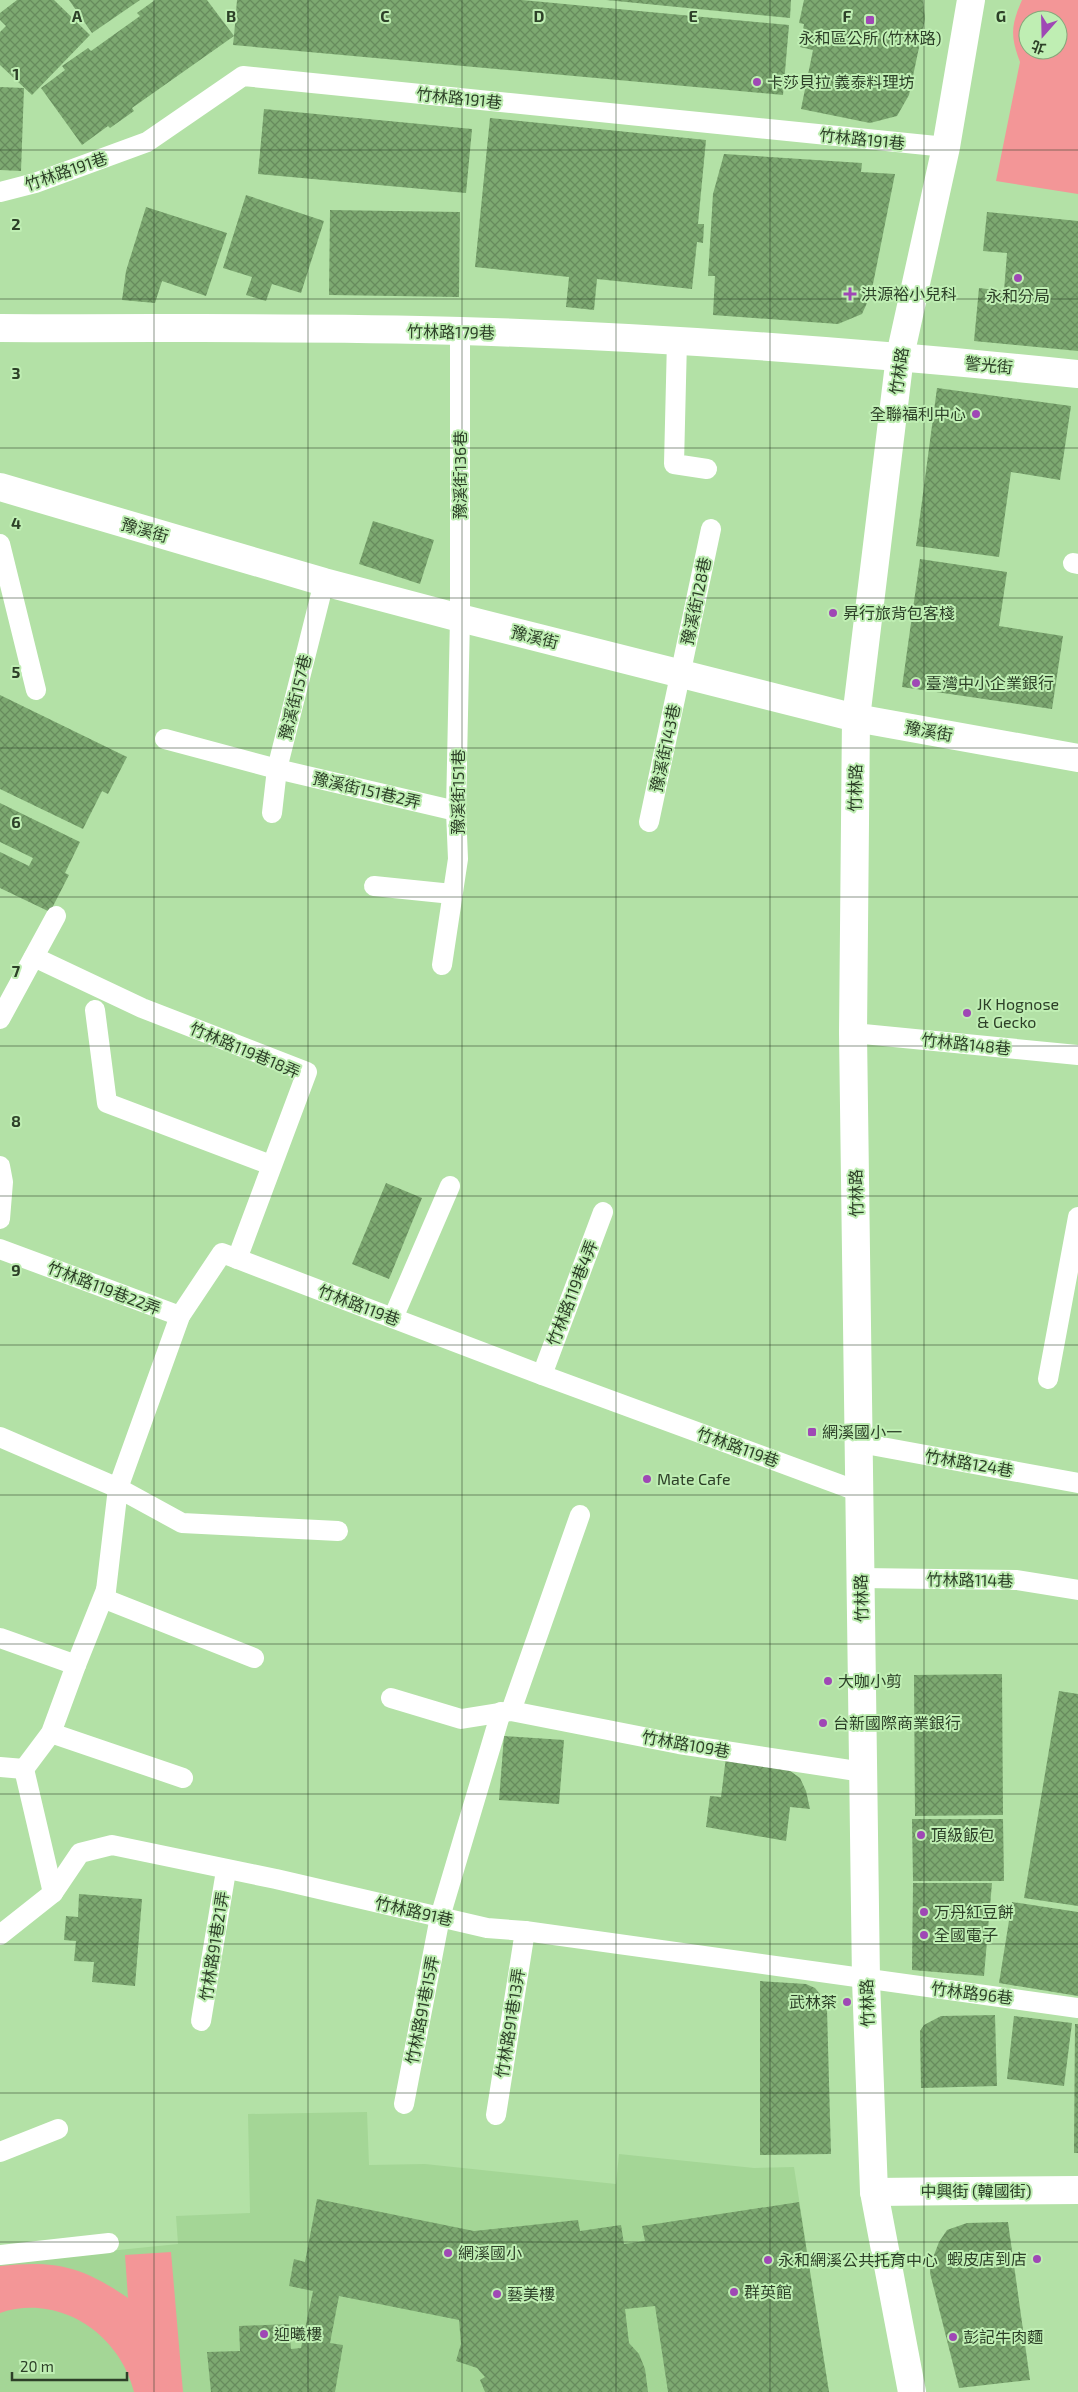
<svg xmlns="http://www.w3.org/2000/svg" width="1078" height="2392" font-family="'Exo 2','Noto Sans TC',sans-serif">
<defs>
<pattern id="building-cross-hatch" width="8" height="8" patternUnits="userSpaceOnUse" patternTransform="scale(1.25)"><rect width="8" height="8" fill="#7da971"/><path d="M0 0l8 8M0 8l8-8" fill="none" stroke="#678b5d"/></pattern>
</defs>
<rect width="100%" height="100%" fill="#b3e1a6"/>
<polygon fill="#a4d696" points="367,2112 369,2165 425,2164 616,2184 619,2154 754,2168 794,2167 829,2392 0,2392 0,2262 178,2244 176,2216 250,2213 248,2114"/>
<g fill="#f39697" fill-rule="evenodd">
<path d="M1022,0H1078V194L996,181L1020,62C1010,36 1011,25 1022,0ZM1028,20H1058V50H1028Z"/>
<path d="M171,2252L183,2392H134C120,2334 59,2293 0,2313V2266C55,2260 82,2266 128,2298L125,2255Z"/>
</g>
<g fill="url(#building-cross-hatch)">
<polygon points="17,0 54,0 90,35 32,95 0,65 0,32 6,26 0,20 0,13"/>
<polygon points="69,0 140,0 92,33"/>
<polygon points="155,0 207,0 234,36 237,0 522,0 789,25 783,95 233,45 234,36 132,108 134,111 110,128 108,126 82,145 41,88 65,70 62,66 88,48 91,51 140,16 137,13"/>
<polygon points="606,0 791,0 790,18"/>
<polygon points="804,0 923,0 925,19 909,95 897,116 870,123 801,109 813,50 800,47 804,24 799,23"/>
<polygon points="0,87 24,88 21,171 0,170"/>
<polygon points="264,109 472,129 466,193 258,174"/>
<polygon points="490,118 706,140 698,224 704,224 703,243 697,242 692,289 597,279 594,310 566,307 569,277 475,267"/>
<polygon points="724,154 862,163 861,172 895,174 871,294 862,314 838,324 713,315 715,276 708,276 713,194"/>
<polygon points="246,195 324,221 301,293 272,284 266,301 246,295 252,277 223,268"/>
<polygon points="146,207 227,233 206,296 162,281 155,303 122,300 126,271"/>
<polygon points="330,210 460,212 459,297 329,295"/>
<polygon points="987,212 1078,221 1078,351 974,341 979,288 1004,291 1007,253 983,251"/>
<polygon points="937,388 1071,406 1060,480 1011,472 999,557 916,546"/>
<polygon points="373,521 434,540 420,584 359,564"/>
<polygon points="920,559 1007,572 999,626 1063,636 1052,709 902,687"/>
<polygon points="0,695 127,757 108,794 102,791 83,829 0,789"/>
<polygon points="0,803 80,842 65,873 69,875 50,912 0,888 0,852 29,866 33,858 0,842"/>
<polygon points="386,1183 422,1198 389,1279 352,1264"/>
<polygon points="1002,1674 1003,1815 915,1816 914,1675"/>
<polygon points="1059,1691 1078,1694 1078,1906 1024,1898"/>
<polygon points="504,1736 564,1740 559,1804 499,1800"/>
<polygon points="726,1757 786,1768 800,1778 806,1791 810,1809 790,1807 786,1841 706,1827 710,1796 721,1797"/>
<polygon points="912,1819 1003,1819 1004,1881 913,1881"/>
<polygon points="913,1883 992,1883 984,1976 912,1970"/>
<polygon points="79,1894 142,1899 135,1986 92,1982 94,1962 74,1961 76,1941 64,1940 66,1916 78,1917"/>
<polygon points="1012,1902 1078,1912 1078,1996 999,1983"/>
<polygon points="760,1981 806,1984 815,1988 823,1998 827,2009 831,2154 760,2155"/>
<polygon points="995,2015 997,2086 921,2088 920,2031 924,2025 941,2016"/>
<polygon points="1014,2016 1072,2023 1064,2086 1007,2079"/>
<polygon points="1075,2024 1078,2024 1078,2153 1074,2153"/>
<polygon points="317,2199 474,2231 578,2220 580,2231 621,2225 624,2244 645,2241 642,2226 799,2202 829,2392 668,2392 655,2306 625,2309 629,2343 639,2354 645,2369 648,2392 485,2392 480,2380 485,2377 477,2368 456,2361 461,2344 459,2320 339,2296 330,2343 343,2345 335,2392 211,2392 207,2352 240,2351 239,2326 289,2324 291,2349 301,2348 313,2291 289,2286 294,2259 305,2262"/>
<polygon points="1008,2222 1030,2380 959,2388 930,2273 931,2263 939,2242 947,2230 967,2223"/>
</g>
<g fill="none" stroke-linecap="round" stroke-linejoin="round">
<g stroke="#fff" stroke-width="20">
<polyline points="0,192 35,183 147,142 243,76 946,147"/>
<polyline points="677,340 674,464 707,469"/>
<polyline points="0,544 36,690"/>
<polyline points="1073,563 1078,564"/>
<polyline points="165,739 277,769 456,811"/>
<polyline points="272,813 277,769 324,582"/>
<polyline points="649,822 711,529"/>
<polyline points="374,886 452,894"/>
<polyline points="34,957 142,1008 307,1072 237,1259"/>
<polyline points="442,965 458,859 456,811 460,618 460,331"/>
<polyline points="95,1010 107,1103 271,1165"/>
<polyline points="0,1019 56,916"/>
<polyline points="853,1033 1078,1055"/>
<polyline points="0,1166 3,1182 0,1219"/>
<polyline points="0,1249 180,1316"/>
<polyline points="393,1318 450,1186"/>
<polyline points="542,1375 603,1212"/>
<polyline points="1048,1379 1078,1217"/>
<polyline points="0,1437 118,1488 180,1316 222,1253 542,1375 860,1492"/>
<polyline points="860,1443 1078,1483"/>
<polyline points="861,1578 1017,1580 1078,1590"/>
<polyline points="0,1638 76,1665 51,1733 24,1769"/>
<polyline points="254,1658 105,1599 118,1488 182,1523 338,1531"/>
<polyline points="76,1665 106,1590"/>
<polyline points="391,1698 461,1719 511,1711 679,1744 863,1772"/>
<polyline points="511,1711 580,1515"/>
<polyline points="51,1733 183,1778"/>
<polyline points="0,1767 24,1769"/>
<polyline points="24,1769 53,1893"/>
<polyline points="0,1935 53,1893 80,1853 112,1845 276,1879 487,1928 525,1931 1078,2008"/>
<polyline points="201,2021 226,1871"/>
<polyline points="404,2104 440,1917 501,1712"/>
<polyline points="496,2115 525,1931"/>
<polyline points="0,2152 58,2129"/>
<polyline points="0,2255 109,2243"/>
</g>
<g stroke="#fff" stroke-width="28">
<path d="M0,328C154,329 308,326 461,331C667,337 873,353 1078,374"/>
<polyline points="0,487 324,582 460,618 856,718 1078,758"/>
<polyline points="874,2192 1078,2190"/>
<polyline points="912,2392 874,2192 866,1980 853,1033 856,718 900,356 946,147 971,0"/>
</g>
</g>
<path fill="none" stroke="#2d4028" stroke-width="1" stroke-opacity="0.55" d="M154,0V2392M308,0V2392M462,0V2392M616,0V2392M770,0V2392M924,0V2392M0,150H1078M0,299H1078M0,448H1078M0,598H1078M0,748H1078M0,897H1078M0,1046H1078M0,1196H1078M0,1345H1078M0,1495H1078M0,1644H1078M0,1794H1078M0,1944H1078M0,2093H1078M0,2242H1078"/>
<g fill="#9f48b5" stroke="#bfeeb3" stroke-width="2">
<rect x="865" y="15" width="10" height="10" rx="2.5"/>
<circle cx="757" cy="82" r="5"/>
<circle cx="1018" cy="278" r="5"/>
<path d="M847.5 286.5h5v5h5v5h-5v5h-5v-5h-5v-5h5z"/>
<circle cx="976" cy="414" r="5"/>
<circle cx="833" cy="613" r="5"/>
<circle cx="916" cy="683" r="5"/>
<circle cx="967" cy="1013" r="5"/>
<rect x="807" y="1427" width="10" height="10" rx="2.5"/>
<circle cx="647" cy="1479" r="5"/>
<circle cx="828" cy="1681" r="5"/>
<circle cx="823" cy="1723" r="5"/>
<circle cx="921" cy="1835" r="5"/>
<circle cx="924" cy="1912" r="5"/>
<circle cx="924" cy="1935" r="5"/>
<circle cx="847" cy="2002" r="5"/>
<circle cx="448" cy="2253" r="5"/>
<circle cx="1037" cy="2259" r="5"/>
<circle cx="768" cy="2260" r="5"/>
<circle cx="734" cy="2292" r="5"/>
<circle cx="497" cy="2294" r="5"/>
<circle cx="264" cy="2334" r="5"/>
<circle cx="953" cy="2337" r="5"/>
</g>
<g text-anchor="middle" stroke-width="4" stroke-linejoin="round" paint-order="stroke">
<g font-size="16" fill="#2d4028" stroke="#bfeeb3" text-anchor="start">
<text x="870" y="44" text-anchor="middle">永和區公所 (竹林路)</text>
<text x="767" y="88">卡莎貝拉 義泰料理坊</text>
<text x="861" y="300">洪源裕小兒科</text>
<text x="1018" y="302" text-anchor="middle">永和分局</text>
<text x="966" y="420" text-anchor="end">全聯福利中心</text>
<text x="843" y="619">昇行旅背包客棧</text>
<text x="926" y="689">臺灣中小企業銀行</text>
<text x="977" y="1010">JK Hognose<tspan x="977" dy="18">&amp; Gecko</tspan></text>
<text x="822" y="1438">網溪國小一</text>
<text x="657" y="1485">Mate Cafe</text>
<text x="838" y="1687">大咖小剪</text>
<text x="833" y="1729">台新國際商業銀行</text>
<text x="931" y="1841">頂級飯包</text>
<text x="934" y="1918">万丹紅豆餅</text>
<text x="934" y="1941">全國電子</text>
<text x="837" y="2008" text-anchor="end">武林茶</text>
<text x="458" y="2259">網溪國小</text>
<text x="1027" y="2265" text-anchor="end">蝦皮店到店</text>
<text x="778" y="2266">永和網溪公共托育中心</text>
<text x="744" y="2298">群英館</text>
<text x="507" y="2300">藝美樓</text>
<text x="274" y="2340">迎曦樓</text>
<text x="963" y="2343">彭記牛肉麵</text>
</g>
<g font-size="16" fill="#2d4028" stroke="#bfeeb3">
<text transform="translate(459 98) rotate(6)" y="6">竹林路191巷</text>
<text transform="translate(862 139) rotate(6)" y="6">竹林路191巷</text>
<text transform="translate(66 171) rotate(-19)" y="6">竹林路191巷</text>
<text transform="translate(451 332) rotate(1)" y="6">竹林路179巷</text>
<text transform="translate(989 365) rotate(6)" y="6">警光街</text>
<text transform="translate(899 371) rotate(-82)" y="6">竹林路</text>
<text transform="translate(460 475) rotate(-90)" y="6">豫溪街136巷</text>
<text transform="translate(145 530) rotate(16)" y="6">豫溪街</text>
<text transform="translate(696 601) rotate(-78)" y="6">豫溪街128巷</text>
<text transform="translate(535 637) rotate(14)" y="6">豫溪街</text>
<text transform="translate(295 697) rotate(-76)" y="6">豫溪街157巷</text>
<text transform="translate(929 731) rotate(10)" y="6">豫溪街</text>
<text transform="translate(665 748) rotate(-78)" y="6">豫溪街143巷</text>
<text transform="translate(855 788) rotate(-89)" y="6">竹林路</text>
<text transform="translate(367 790) rotate(13)" y="6">豫溪街151巷2弄</text>
<text transform="translate(458 792) rotate(-90)" y="6">豫溪街151巷</text>
<text transform="translate(966 1044) rotate(6)" y="6">竹林路148巷</text>
<text transform="translate(245 1050) rotate(23)" y="6">竹林路119巷18弄</text>
<text transform="translate(856 1193) rotate(-91)" y="6">竹林路</text>
<text transform="translate(104 1288) rotate(21)" y="6">竹林路119巷22弄</text>
<text transform="translate(572 1293) rotate(-69)" y="6">竹林路119巷4弄</text>
<text transform="translate(359 1305) rotate(21)" y="6">竹林路119巷</text>
<text transform="translate(738 1447) rotate(20)" y="6">竹林路119巷</text>
<text transform="translate(969 1463) rotate(10)" y="6">竹林路124巷</text>
<text transform="translate(970 1580) rotate(1)" y="6">竹林路114巷</text>
<text transform="translate(861 1598) rotate(-91)" y="6">竹林路</text>
<text transform="translate(686 1744) rotate(10)" y="6">竹林路109巷</text>
<text transform="translate(414 1911) rotate(13)" y="6">竹林路91巷</text>
<text transform="translate(214 1946) rotate(-81)" y="6">竹林路91巷21弄</text>
<text transform="translate(972 1993) rotate(7)" y="6">竹林路96巷</text>
<text transform="translate(867 2003) rotate(-92)" y="6">竹林路</text>
<text transform="translate(422 2010) rotate(-79)" y="6">竹林路91巷15弄</text>
<text transform="translate(510 2023) rotate(-81)" y="6">竹林路91巷13弄</text>
<text x="976" y="2197">中興街 (韓國街)</text>
</g>
</g>
<g font-size="16" text-anchor="middle" font-weight="bold" fill="#2d4028" stroke="#bfeeb3" stroke-width="4" stroke-linejoin="round" paint-order="stroke">
<text x="77" y="22">A</text>
<text x="231" y="22">B</text>
<text x="385" y="22">C</text>
<text x="539" y="22">D</text>
<text x="693" y="22">E</text>
<text x="847" y="22">F</text>
<text x="1001" y="22">G</text>
<text x="16" y="80">1</text>
<text x="16" y="230">2</text>
<text x="16" y="379">3</text>
<text x="16" y="529">4</text>
<text x="16" y="678">5</text>
<text x="16" y="828">6</text>
<text x="16" y="977">7</text>
<text x="16" y="1127">8</text>
<text x="16" y="1276">9</text>
</g>
<g transform="translate(1043 35) rotate(200)"><circle r="24" fill="#bfeeb3" stroke="#85a87b"/>
<path d="M0-4L9 19L0 12L-9 19Z" fill="#9f48b5"/>
<text y="-8" font-size="14" font-weight="bold" text-anchor="middle" fill="#2d4028">北</text>
</g>
<path d="M12 2372v8h115v-8" fill="none" stroke="#2d4028" stroke-width="2.5"/>
<text x="20" y="2372" font-size="15" fill="#2d4028" stroke="#bfeeb3" stroke-width="4" paint-order="stroke">20 m</text>
</svg>
